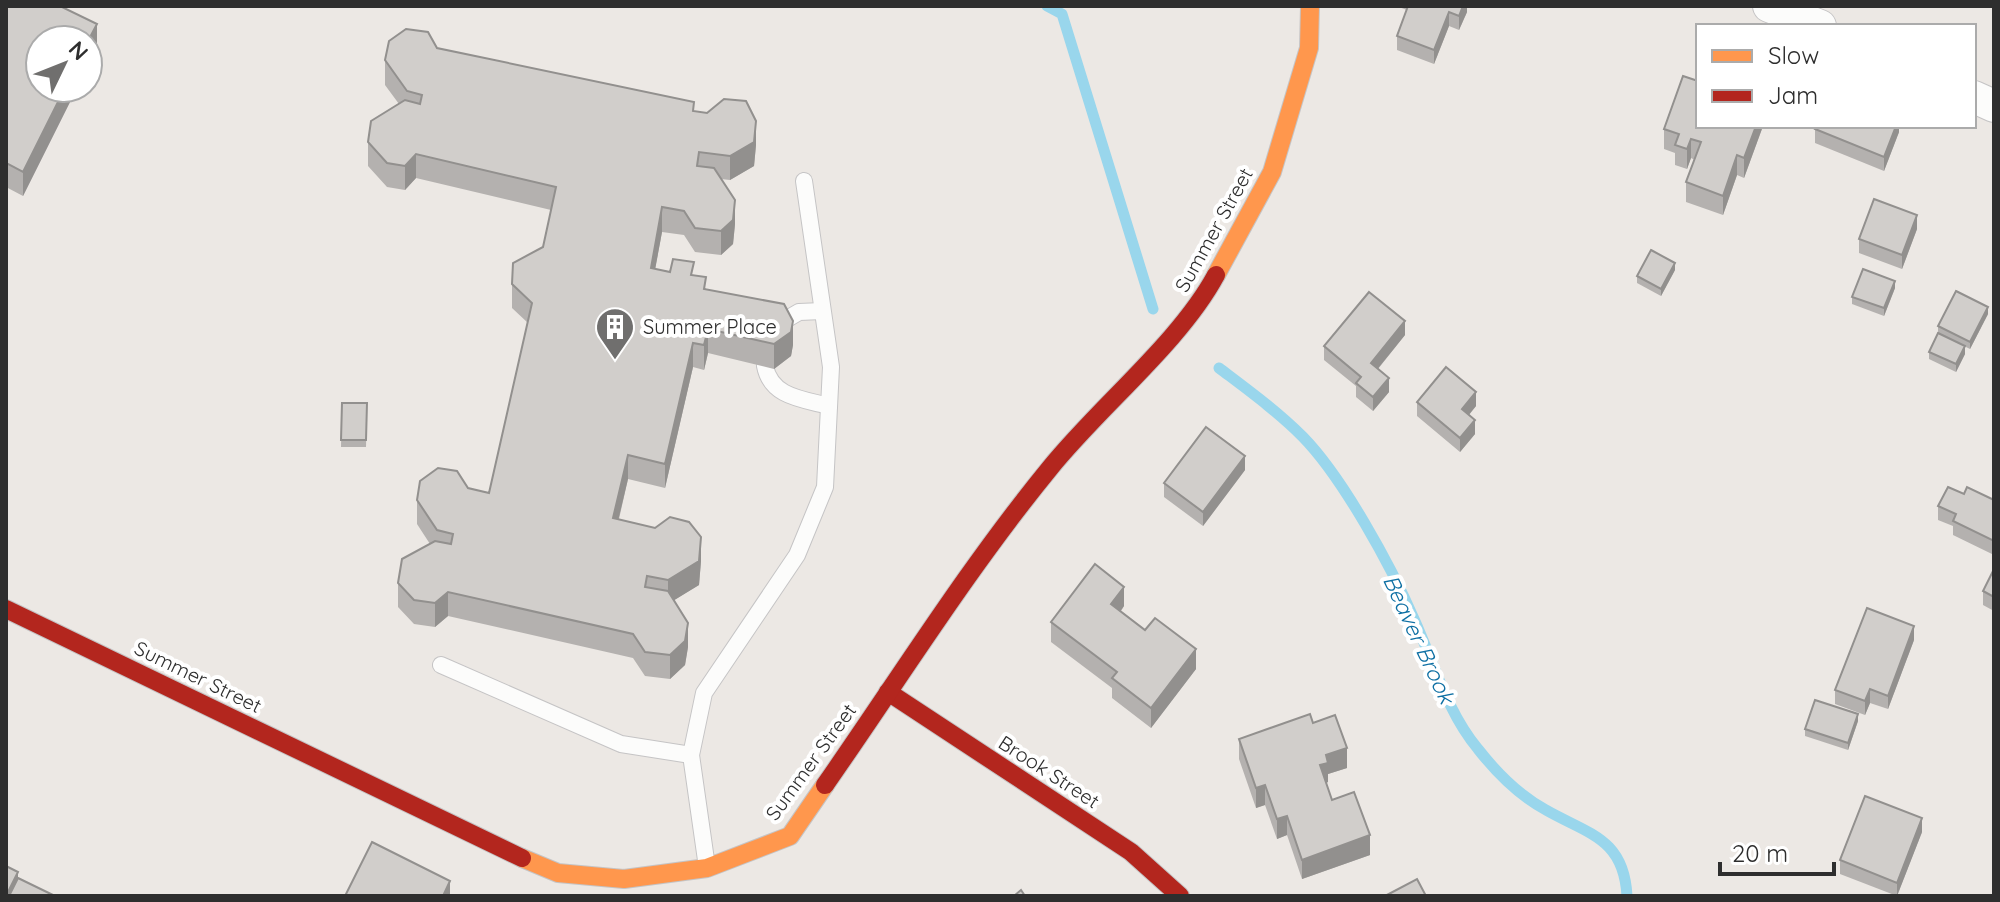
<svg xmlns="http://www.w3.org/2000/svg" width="2000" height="902" font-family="Quicksand,sans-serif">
<rect width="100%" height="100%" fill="#ece8e4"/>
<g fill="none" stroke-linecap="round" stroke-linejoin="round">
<g stroke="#99d6ec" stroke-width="11">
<polyline points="1047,6 1062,14 1153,309"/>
<path d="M1219,368C1248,390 1277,411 1303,437C1343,478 1391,566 1414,619C1434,663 1447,712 1478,749C1496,772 1520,796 1546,810C1588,834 1624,838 1627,896"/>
</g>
<g stroke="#c5c4c5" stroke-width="18">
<g id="lane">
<polyline points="775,326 799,312 822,311"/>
<path d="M765,366C771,397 802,399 829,406"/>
<polyline points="441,665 621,744 691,755"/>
<polyline points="707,867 691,755 704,693 797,555 825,487 831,367 804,181"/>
</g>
</g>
<g stroke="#c5c4c5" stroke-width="34">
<g id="street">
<polyline points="1769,6 1820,26"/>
<polyline points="1974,97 1994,106"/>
</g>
</g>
<g stroke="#c5c4c5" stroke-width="20">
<g id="slow">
<polyline points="1216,275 1272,172 1309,48 1310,6"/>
<polyline points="522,858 558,873 624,879 707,868 790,836 825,785"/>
</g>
</g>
<g stroke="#c5c4c5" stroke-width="20">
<g id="jam">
<polyline points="6,609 522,858"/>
<polyline points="888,692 1131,852 1180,896"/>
<path d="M825,785C899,679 968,568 1050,468C1100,406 1180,342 1216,275"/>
</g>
</g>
<use href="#lane" stroke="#fcfcfb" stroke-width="16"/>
<use href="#street" stroke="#fcfcfb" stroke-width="32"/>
<use href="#slow" stroke="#ff974d" stroke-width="18"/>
<use href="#jam" stroke="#b3261e" stroke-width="18"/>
</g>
<g fill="#b4b1af">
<polygon points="6,6 60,6 97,24 97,48 88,66 88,40 40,40 40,88 77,88 23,196 6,187"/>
<polygon points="1396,6 1467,6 1467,12 1459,30 1449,26 1434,64 1397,50 1397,36 1407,10"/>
<polygon points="437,48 694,111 756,145 754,166 730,180 721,179 735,224 733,244 721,255 695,252 684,235 662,232 655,269 694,275 706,289 793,345 791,356 774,369 708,353 704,370 693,367 665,488 628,479 619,519 701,561 699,585 674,600 688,647 685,665 670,679 645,676 633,658 448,616 435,627 414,624 398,607 398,583 430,544 417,524 417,500 468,488 489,493 528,323 512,308 512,284 543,247 551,210 416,178 405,190 387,187 368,166 368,142 399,104 385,85 385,60"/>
<polygon points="1763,126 1744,178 1737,175 1723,215 1686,202 1686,182 1695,160 1691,158 1687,169 1675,165 1675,153 1664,149 1664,129"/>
<polygon points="1899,126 1899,132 1884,171 1815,143 1815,129"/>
<polygon points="1917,229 1902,269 1859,253 1859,239"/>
<polygon points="1675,270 1661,296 1637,283 1637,276"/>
<polygon points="1895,288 1884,316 1852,304 1852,297"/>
<polygon points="1988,314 1970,349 1938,333 1938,326"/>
<polygon points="1405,335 1378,369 1389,392 1373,411 1356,397 1356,386 1324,360 1324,346"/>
<polygon points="1929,352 1965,354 1956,372 1929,359"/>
<polygon points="1417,402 1476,406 1469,415 1475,434 1460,452 1417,416"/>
<polygon points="342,403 367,403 366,447 341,447"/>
<polygon points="1245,470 1203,526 1164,497 1164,483"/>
<polygon points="1964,494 1994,500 1994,555 1953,535 1953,526 1938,520 1938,506"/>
<polygon points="1994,569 1994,611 1983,605 1983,591"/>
<polygon points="1124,606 1121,611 1196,669 1151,728 1112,698 1112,688 1051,642 1051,622"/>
<polygon points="1914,640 1888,709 1870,703 1865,715 1835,704 1835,690"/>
<polygon points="1858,721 1848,750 1805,736 1805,729"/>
<polygon points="1313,723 1347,768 1328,774 1328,782 1326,783 1332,800 1370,855 1302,879 1287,835 1277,839 1265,805 1256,808 1239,759 1239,739"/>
<polygon points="1922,832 1897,896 1840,874 1840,860"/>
</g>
<g fill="#92908e">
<polygon points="1463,6 1467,6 1467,12 1459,30 1459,16"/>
<polygon points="1449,12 1449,26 1434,64 1434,50"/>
<polygon points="97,24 97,48 88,66 88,41"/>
<polygon points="65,88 77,88 23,196 23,172"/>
<polygon points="756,121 756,145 754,166 730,180 730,156"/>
<polygon points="1756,126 1763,126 1744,178 1744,158"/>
<polygon points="1896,126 1899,126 1899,132 1884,171 1884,157"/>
<polygon points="1691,139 1691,158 1687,169 1687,149"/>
<polygon points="416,154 416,178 405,190 405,166"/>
<polygon points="1737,155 1737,175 1723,215 1723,196"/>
<polygon points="735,200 735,224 733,244 721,255 721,231"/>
<polygon points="662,207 662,232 651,292 651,268"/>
<polygon points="1917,215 1917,229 1902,269 1902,255"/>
<polygon points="1675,263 1675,270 1661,296 1661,289"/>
<polygon points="1895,281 1895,288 1884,316 1884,308"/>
<polygon points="1988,307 1988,314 1970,349 1970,342"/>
<polygon points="793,321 793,345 791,356 774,369 774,344"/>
<polygon points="1405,321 1405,335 1371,377 1371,363"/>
<polygon points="708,329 708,353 704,370 704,345"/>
<polygon points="693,343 693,367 665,488 665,464"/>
<polygon points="1965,346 1965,354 1956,372 1956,364"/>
<polygon points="1389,378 1389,392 1373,411 1373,397"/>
<polygon points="1476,392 1476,406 1462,423 1462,409"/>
<polygon points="1475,420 1475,434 1460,452 1460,438"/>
<polygon points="628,455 628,479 613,542 613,518"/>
<polygon points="1245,456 1245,470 1203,526 1203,512"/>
<polygon points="701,537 701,561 699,585 668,604 668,580"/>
<polygon points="1124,587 1124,606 1111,624 1111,604"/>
<polygon points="448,592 448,616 435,627 435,603"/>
<polygon points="688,623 688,647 685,665 670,679 670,655"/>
<polygon points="1914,626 1914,640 1888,709 1888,696"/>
<polygon points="1196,649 1196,669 1151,728 1151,708"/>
<polygon points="1870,689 1870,703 1865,715 1865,701"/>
<polygon points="1858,714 1858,721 1848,750 1848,743"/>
<polygon points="1347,748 1347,768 1328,774 1328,782 1320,785 1320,765 1326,755"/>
<polygon points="1265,785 1265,805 1256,808 1256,788"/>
<polygon points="1287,816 1287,835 1277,839 1277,819"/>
<polygon points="1922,818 1922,832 1897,896 1897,883"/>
<polygon points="1370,835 1370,855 1302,879 1302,860"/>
<polygon points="18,872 18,892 16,896 6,896"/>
<polygon points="450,881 450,896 443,896"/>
</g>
<g fill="#d1cecb" stroke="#92908e" stroke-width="2">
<polygon points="6,6 60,6 97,24 88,41 88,40 40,40 40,88 65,88 23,172 6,163"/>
<polygon points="1408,6 1463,6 1459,16 1449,12 1434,50 1397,36"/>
<polygon points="406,29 428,32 437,48 694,102 693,111 707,113 724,99 746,101 756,121 754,142 730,156 699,152 697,166 714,168 735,200 733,220 721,231 695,228 684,211 662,207 651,268 670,272 673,259 694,262 691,275 706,277 704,289 784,304 793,321 791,332 774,344 708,329 704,345 693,343 665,464 628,455 613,518 655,528 670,517 689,522 701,537 699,561 668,580 647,576 645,587 668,591 688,623 685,641 670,655 645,652 633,634 448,592 435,603 414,600 398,583 402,559 435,541 451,544 453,534 437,530 417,500 420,481 438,468 457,471 468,488 489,493 532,303 512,284 513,263 543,247 556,187 416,154 405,166 387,163 368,142 371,121 405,100 420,104 422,95 407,91 385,60 389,41"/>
<polygon points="1683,76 1698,81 1698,126 1756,126 1744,158 1737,155 1723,196 1686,182 1701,142 1691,139 1687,149 1675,145 1679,134 1664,129"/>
<polygon points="1817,126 1896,126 1884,157 1815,129"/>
<polygon points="1874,199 1917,215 1902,255 1859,239"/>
<polygon points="1651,250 1675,263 1661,289 1637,276"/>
<polygon points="1863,269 1895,281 1884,308 1852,297"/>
<polygon points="1956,291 1988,307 1970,342 1938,326"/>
<polygon points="1369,292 1405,321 1371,363 1389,378 1373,397 1356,383 1361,377 1324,346"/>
<polygon points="1938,333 1965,346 1956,364 1929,352"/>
<polygon points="1446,367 1476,392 1462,409 1475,420 1460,438 1417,402"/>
<polygon points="342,403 367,403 366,440 341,440"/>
<polygon points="1206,427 1245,456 1203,512 1164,483"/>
<polygon points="1948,487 1964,494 1967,487 1994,500 1994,541 1953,521 1956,514 1938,506"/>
<polygon points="1095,564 1124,587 1111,604 1145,630 1155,618 1196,649 1151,708 1112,678 1117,672 1051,622"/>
<polygon points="1994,569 1994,597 1983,591"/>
<polygon points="1867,608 1914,626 1888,696 1870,689 1865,701 1835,690"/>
<polygon points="1815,700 1858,714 1848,743 1805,729"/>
<polygon points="1310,714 1313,723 1335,715 1347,748 1326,755 1328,763 1320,765 1332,800 1354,792 1370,835 1302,860 1287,816 1277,819 1265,785 1256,788 1239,739"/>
<polygon points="1865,796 1922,818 1897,883 1840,860"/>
<polygon points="372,842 450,881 443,896 345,896"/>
<polygon points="6,866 18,872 6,896"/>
<polygon points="18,878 55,896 9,896"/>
<polygon points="1417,879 1426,896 1385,896"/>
<polygon points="1021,890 1025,896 1014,896"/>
</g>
<defs>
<g id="building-pin" transform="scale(2)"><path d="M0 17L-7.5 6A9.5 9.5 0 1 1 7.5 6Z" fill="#706f6e" stroke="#fff"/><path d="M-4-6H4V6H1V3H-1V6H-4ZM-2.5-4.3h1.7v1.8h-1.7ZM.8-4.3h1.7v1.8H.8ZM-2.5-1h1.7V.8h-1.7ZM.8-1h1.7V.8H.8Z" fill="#fff"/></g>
</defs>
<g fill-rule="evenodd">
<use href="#building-pin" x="615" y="327"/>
</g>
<g text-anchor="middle" stroke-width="8" stroke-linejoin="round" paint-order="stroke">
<g font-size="20" fill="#2e2e2e" stroke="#fff">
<text transform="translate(1214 230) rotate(-61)" y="7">Summer Street</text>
<text transform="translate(198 677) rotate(26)" y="7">Summer Street</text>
<text transform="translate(811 762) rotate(-54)" y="7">Summer Street</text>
<text transform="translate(1049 772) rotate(33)" y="7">Brook Street</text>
</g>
<g font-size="20" fill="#2e2e2e" stroke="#fff" text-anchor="start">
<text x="643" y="334">Summer Place</text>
</g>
<g font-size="22" font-style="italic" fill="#0d6fa3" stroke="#fff">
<text transform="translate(1419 639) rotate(65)" y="8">Beaver Brook</text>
</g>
</g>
<rect width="2000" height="902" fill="none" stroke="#2e2e2e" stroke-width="16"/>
<rect x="1696" y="24" width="280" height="104" fill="#ffffff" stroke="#ababab" stroke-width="2"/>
<rect x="1712" y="50" width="40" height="12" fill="#ff974d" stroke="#ababab" stroke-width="2"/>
<text x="1768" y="64" font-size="24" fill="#2e2e2e">Slow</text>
<rect x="1712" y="90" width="40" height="12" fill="#b3261e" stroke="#ababab" stroke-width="2"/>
<text x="1768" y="104" font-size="24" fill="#2e2e2e">Jam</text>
<g transform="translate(64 64) rotate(47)"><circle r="38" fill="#ffffff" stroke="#ababab" stroke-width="2"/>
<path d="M0-6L14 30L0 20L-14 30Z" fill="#706f6e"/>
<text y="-12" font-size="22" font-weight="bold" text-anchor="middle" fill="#2e2e2e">N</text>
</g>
<path d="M1720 862v12h114v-12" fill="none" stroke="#2e2e2e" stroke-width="4"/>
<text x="1732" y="862" font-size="24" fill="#2e2e2e" stroke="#ffffff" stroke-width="6" paint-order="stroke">20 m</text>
</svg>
